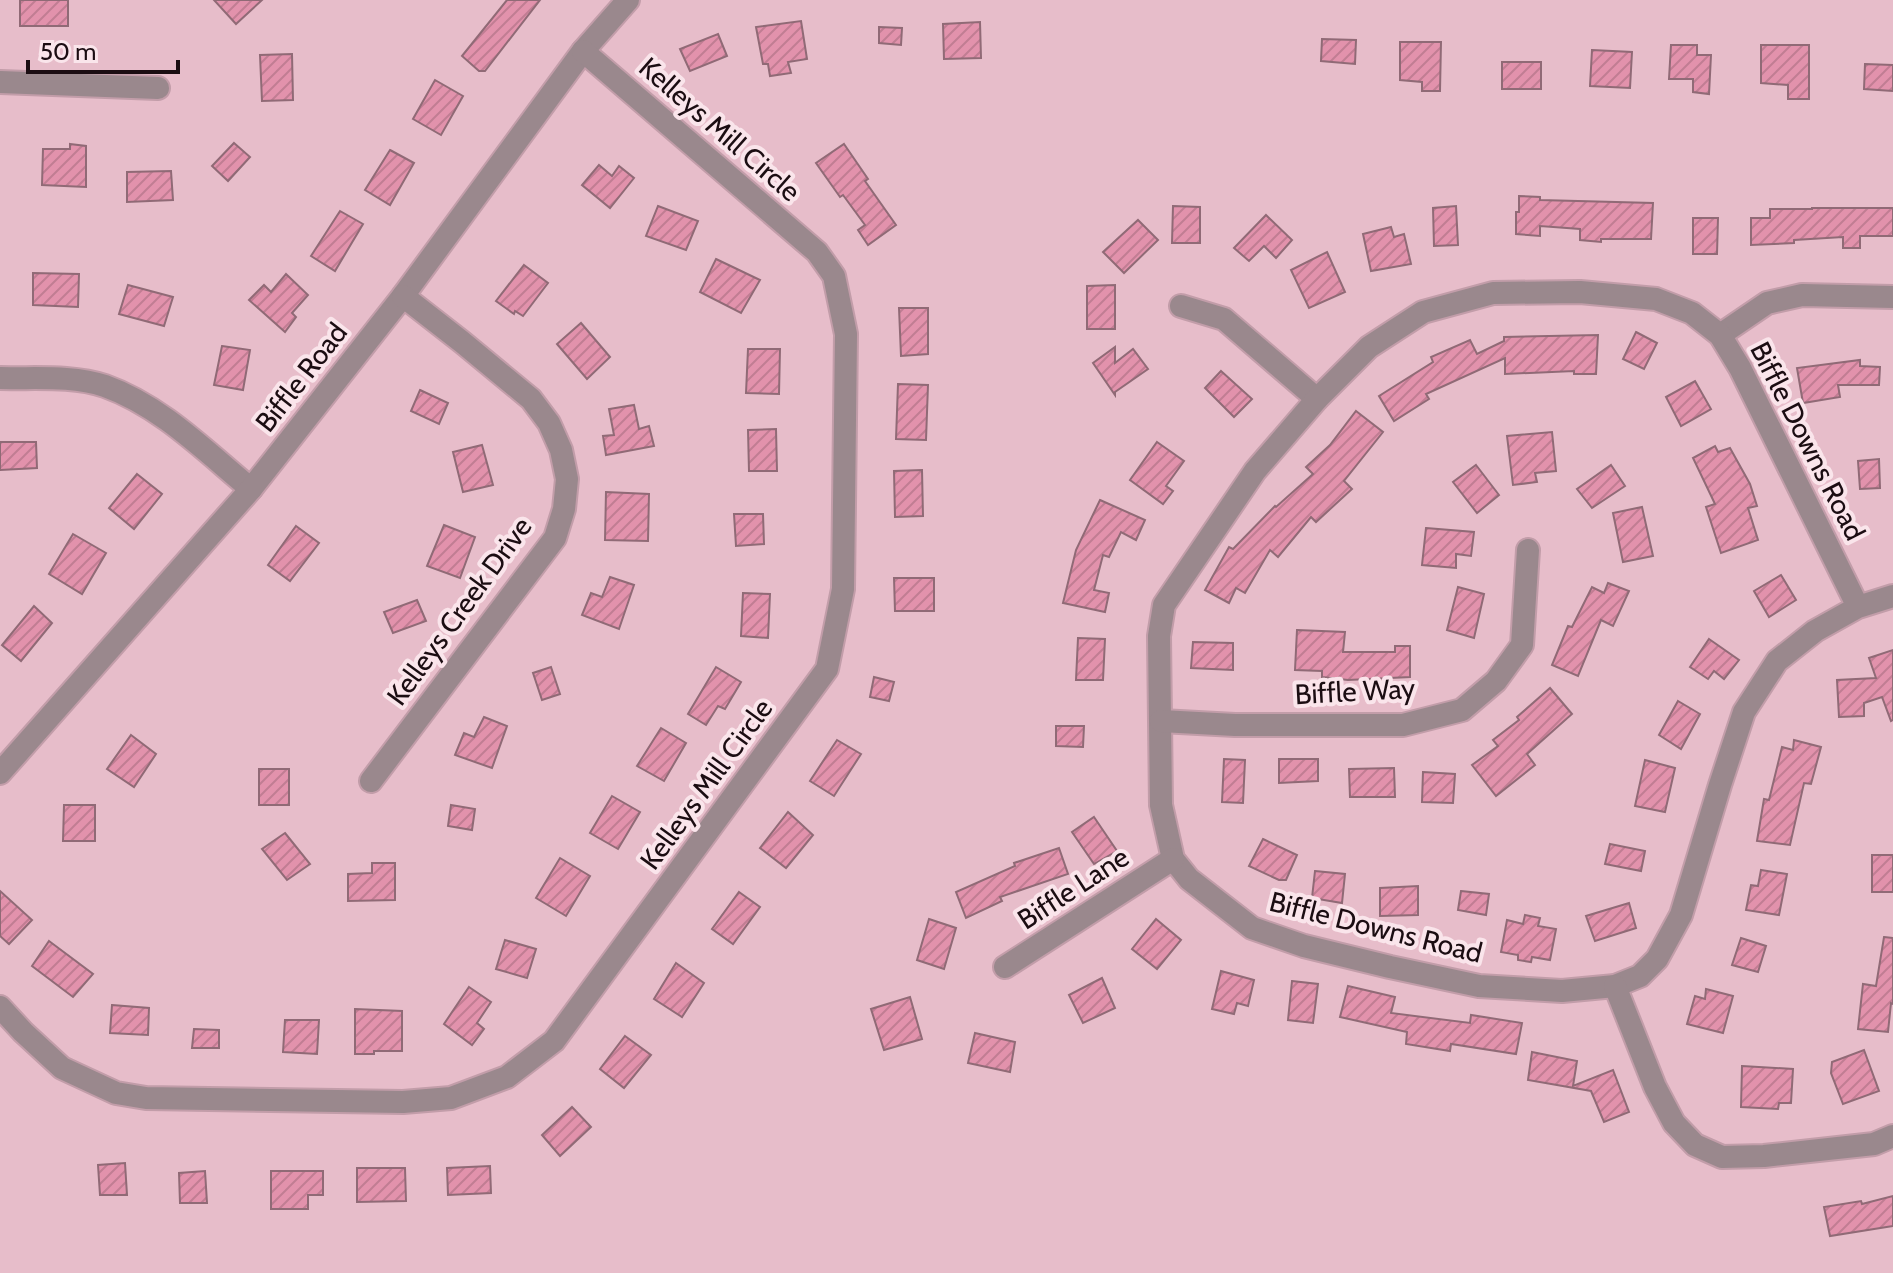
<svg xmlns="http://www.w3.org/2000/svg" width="1893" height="1273" font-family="Cabin,sans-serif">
<defs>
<pattern id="building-hatch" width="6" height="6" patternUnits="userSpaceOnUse" patternTransform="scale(2)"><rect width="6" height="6" fill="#e292ac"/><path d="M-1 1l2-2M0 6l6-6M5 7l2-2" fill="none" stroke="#c17d93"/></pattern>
</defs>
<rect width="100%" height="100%" fill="#e7bdca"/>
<g fill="url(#building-hatch)" stroke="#906a76" stroke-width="2">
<rect x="20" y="0" width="48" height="26"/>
<polygon points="214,0 262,0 236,24"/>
<polygon points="507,0 540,0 485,71 479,71 462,56"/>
<polygon points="801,21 807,59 788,62 791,73 770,76 768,64 763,64 756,27"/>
<polygon points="980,22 981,58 944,59 943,24"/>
<polygon points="879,27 902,28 901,45 879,43"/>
<polygon points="718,34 727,56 690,71 680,49"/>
<polygon points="1322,39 1356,40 1355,64 1321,61"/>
<polygon points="1400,42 1441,42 1440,91 1422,91 1422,82 1400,80"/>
<polygon points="1671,45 1697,45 1697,55 1711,55 1709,94 1693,92 1693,79 1669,79"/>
<polygon points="1761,45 1809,45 1809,99 1788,99 1788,85 1761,83"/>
<polygon points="1592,50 1632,52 1630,88 1590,86"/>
<polygon points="292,54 293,100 262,101 260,55"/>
<rect x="1502" y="62" width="39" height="27"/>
<polygon points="1865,64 1893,65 1893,91 1864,89"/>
<polygon points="435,80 463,96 441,135 413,119"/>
<polygon points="234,143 250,157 228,181 212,166"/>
<polygon points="70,144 86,146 86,187 42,185 43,149 70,149"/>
<polygon points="844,144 868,179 865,181 896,225 868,245 858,230 865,225 843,195 840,197 816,163"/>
<polygon points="390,150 414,163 390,205 365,190"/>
<polygon points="599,165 612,176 619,166 634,178 610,208 582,185"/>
<polygon points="171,171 173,200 127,202 127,172"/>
<polygon points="1519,196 1540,197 1540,200 1653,203 1651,239 1601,239 1601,242 1580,240 1580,229 1540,226 1540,236 1516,234 1516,212 1519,212"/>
<polygon points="658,206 698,221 686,250 646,236"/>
<polygon points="1173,206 1200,207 1200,243 1172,243"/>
<polygon points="1456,206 1458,245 1434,246 1433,208"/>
<polygon points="1812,208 1893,208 1893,236 1860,236 1860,248 1843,248 1843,237 1794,240 1794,243 1751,245 1751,218 1770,218 1770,209 1812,209"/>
<polygon points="340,211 363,224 335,271 311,256"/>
<polygon points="1266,215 1292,240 1276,258 1264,246 1249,261 1234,248"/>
<polygon points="1693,218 1718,218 1717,254 1693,254"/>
<polygon points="1138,220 1158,240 1124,273 1103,252"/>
<polygon points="1391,227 1394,237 1404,234 1411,264 1371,271 1363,234"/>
<polygon points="1327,252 1345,292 1309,308 1291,270"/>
<polygon points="716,259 760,280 741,313 700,292"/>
<polygon points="524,265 548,283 523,316 515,311 514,314 496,301"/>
<polygon points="33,273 79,274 78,307 33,305"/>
<polygon points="286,274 308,295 292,313 296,317 285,332 249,300 264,285 271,292"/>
<polygon points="128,285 173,297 164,326 119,314"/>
<polygon points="1115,285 1115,329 1087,329 1087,286"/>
<polygon points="899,308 928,308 928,354 901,356"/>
<polygon points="581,323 610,357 587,379 557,344"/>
<polygon points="1636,332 1657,343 1644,369 1623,359"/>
<polygon points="1598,335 1596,374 1574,374 1574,371 1505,374 1505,358 1426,394 1429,399 1394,421 1379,396 1433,362 1431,357 1470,340 1477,354 1504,341 1504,337"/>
<polygon points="222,346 250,350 243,390 214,385"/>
<polygon points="1115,347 1115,363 1133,349 1148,369 1115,392 1115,395 1093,363"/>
<polygon points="748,349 780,349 779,394 746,393"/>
<polygon points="1860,360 1860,366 1880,367 1879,385 1838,385 1840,397 1803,403 1797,368"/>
<polygon points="1221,371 1252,399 1234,417 1205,388"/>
<polygon points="1695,381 1711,409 1681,426 1666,397"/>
<polygon points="898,384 928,385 926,440 896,439"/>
<polygon points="420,390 448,403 439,424 411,411"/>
<polygon points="634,405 639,429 649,426 654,446 606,455 603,436 614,435 609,409"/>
<polygon points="1356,411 1383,432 1344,481 1352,489 1316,522 1311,517 1278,557 1270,550 1245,593 1236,588 1229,603 1205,590 1229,547 1233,549 1275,506 1276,507 1313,474 1306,467 1330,445"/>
<polygon points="776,429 777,471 749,471 748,430"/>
<polygon points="1552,432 1556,471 1535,473 1537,482 1513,485 1507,436"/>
<polygon points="0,442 36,442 37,468 0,470"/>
<polygon points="1157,442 1184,461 1166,486 1173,491 1163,504 1130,480"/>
<polygon points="482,445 493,485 463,492 453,452"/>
<polygon points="1715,446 1718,452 1730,448 1750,484 1757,506 1748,508 1758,540 1721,553 1706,507 1715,504 1693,458"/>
<polygon points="1879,459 1880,488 1860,489 1858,461"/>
<polygon points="1476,465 1499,495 1477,513 1453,482"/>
<polygon points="1611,465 1625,486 1592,508 1577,489"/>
<polygon points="922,470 923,516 895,517 894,471"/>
<polygon points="137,474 162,494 134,529 109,508"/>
<polygon points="606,492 649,494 648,541 605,540"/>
<polygon points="1100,500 1145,520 1136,540 1121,532 1109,557 1103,555 1094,590 1109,593 1105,612 1063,603 1076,550"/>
<polygon points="1642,507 1653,556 1623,562 1613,513"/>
<polygon points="734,514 763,514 764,544 736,546"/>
<polygon points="444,525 475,537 460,578 427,566"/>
<polygon points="296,526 319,543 290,581 268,565"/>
<polygon points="1426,528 1474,532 1471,556 1456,554 1456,568 1422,565"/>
<polygon points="73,534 106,553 82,594 49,574"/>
<polygon points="1781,575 1796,600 1769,617 1754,591"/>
<polygon points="610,577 634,585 619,629 582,615 591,593 602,597"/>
<polygon points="894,578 934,578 934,611 895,611"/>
<polygon points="1608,583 1629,591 1613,626 1601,620 1578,676 1552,665 1568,626 1572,627 1592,587 1604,593"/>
<polygon points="1458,587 1484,594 1474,638 1447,630"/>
<polygon points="743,593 770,594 768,638 741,636"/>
<polygon points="417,600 426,621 393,633 384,612"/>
<polygon points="34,606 52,623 21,661 2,645"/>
<polygon points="1297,630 1345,632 1343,652 1395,652 1395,646 1410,646 1410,677 1348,680 1322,677 1322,671 1295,670"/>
<polygon points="1078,638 1105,639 1103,680 1076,680"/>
<polygon points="1709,639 1739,660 1724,679 1714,671 1708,679 1690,667"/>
<polygon points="1193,642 1233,643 1233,670 1191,668"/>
<polygon points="1893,650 1893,720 1891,721 1882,697 1864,703 1864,716 1839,717 1837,680 1876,678 1869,658"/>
<polygon points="551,667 560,694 542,700 533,673"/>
<polygon points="716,667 741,682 725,709 718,706 706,725 688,714"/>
<polygon points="874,677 894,682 889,701 870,697"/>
<polygon points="1550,688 1572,714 1527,754 1535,765 1496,796 1472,765 1498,746 1493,740 1519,720 1517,717"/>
<polygon points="1678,701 1700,714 1681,749 1659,735"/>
<polygon points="484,717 507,726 492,768 455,755 464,733 474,737"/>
<polygon points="1056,726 1084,726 1083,747 1056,746"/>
<polygon points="661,728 686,743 664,781 637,766"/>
<polygon points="131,735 156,754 134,787 107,769"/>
<polygon points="837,740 861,754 834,796 810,781"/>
<polygon points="1794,740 1821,747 1811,784 1804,783 1790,845 1757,841 1764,799 1769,800 1782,747 1793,750"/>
<polygon points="1224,759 1245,760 1243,803 1222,802"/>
<polygon points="1279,759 1318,759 1318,781 1279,783"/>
<polygon points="1645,760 1675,768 1665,812 1635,806"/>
<polygon points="1394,768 1395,797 1350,797 1349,769"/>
<rect x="259" y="769" width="30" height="36"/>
<polygon points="1423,772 1455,774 1453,803 1422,802"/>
<polygon points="612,796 640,812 618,849 590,833"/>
<polygon points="64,805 95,805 95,841 63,841"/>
<polygon points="451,805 475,809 472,830 448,826"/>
<polygon points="788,812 813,835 786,868 760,848"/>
<polygon points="1094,817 1117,851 1094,864 1072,832"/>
<polygon points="285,833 310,864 287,880 262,849"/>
<polygon points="1263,839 1297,855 1286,880 1279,880 1249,866"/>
<polygon points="1610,844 1645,851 1641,871 1605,864"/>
<polygon points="1059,848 1068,874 1000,897 1002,901 966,918 956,892 1015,866 1014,863"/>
<rect x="1872" y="855" width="21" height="37"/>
<polygon points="560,858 590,876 566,916 536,898"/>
<polygon points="372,863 395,863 395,900 348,901 348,874 372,873"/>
<polygon points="1761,870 1787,874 1779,915 1746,910 1751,885 1758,886"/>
<polygon points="1315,871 1345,874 1342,903 1312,898"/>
<polygon points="1418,886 1418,915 1380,916 1380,888"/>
<polygon points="0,891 32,920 9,944 0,936"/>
<polygon points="1461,891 1489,894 1486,915 1458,910"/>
<polygon points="739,892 760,907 733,944 712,929"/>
<polygon points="1629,903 1636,928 1595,941 1586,916"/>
<polygon points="1525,915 1540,918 1538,926 1556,929 1550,960 1532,957 1531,962 1518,960 1518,955 1501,952 1507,920 1523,924"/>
<polygon points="929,919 956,928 944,969 917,960"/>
<polygon points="1156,919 1181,940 1157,969 1132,949"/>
<polygon points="1884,937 1893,938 1893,1004 1891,1003 1888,1032 1858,1029 1863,984 1876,986"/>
<polygon points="1741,938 1766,946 1758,972 1732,965"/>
<polygon points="505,940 536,949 527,978 496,969"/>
<polygon points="49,941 93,974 73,997 32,966"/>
<polygon points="676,963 704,983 682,1017 654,999"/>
<polygon points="1221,971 1254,980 1248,1006 1237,1003 1234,1014 1212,1009"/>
<polygon points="1102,978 1115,1008 1083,1023 1069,995"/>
<polygon points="1292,981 1318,984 1313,1023 1288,1020"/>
<polygon points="1348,986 1395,997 1391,1013 1470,1023 1471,1015 1522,1023 1516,1054 1451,1044 1450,1051 1406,1044 1407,1032 1340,1017"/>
<polygon points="469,987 491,1002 477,1023 484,1029 472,1045 444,1024"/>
<polygon points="1706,989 1733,996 1723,1033 1687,1024 1695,996 1705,999"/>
<polygon points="910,997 922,1039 884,1050 871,1009"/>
<polygon points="112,1005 149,1008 148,1035 110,1033"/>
<polygon points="355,1009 402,1011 402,1051 374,1051 374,1054 355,1054"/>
<polygon points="285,1020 319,1020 317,1054 283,1052"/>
<polygon points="194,1029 219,1030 219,1048 192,1048"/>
<polygon points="975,1033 1015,1042 1010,1072 968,1063"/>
<polygon points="625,1036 651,1055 624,1088 600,1069"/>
<polygon points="1864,1050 1879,1091 1843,1104 1831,1073 1832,1062"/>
<polygon points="1532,1052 1577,1061 1573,1086 1613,1070 1629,1112 1604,1122 1591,1091 1528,1080"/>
<polygon points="1742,1066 1793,1069 1791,1103 1779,1103 1778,1109 1741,1107"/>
<polygon points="572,1107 591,1127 560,1156 542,1135"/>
<polygon points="125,1163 127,1195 100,1195 98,1165"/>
<polygon points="490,1166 491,1193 448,1195 447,1168"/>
<polygon points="357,1168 405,1168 406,1201 357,1202"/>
<polygon points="205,1171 207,1203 180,1203 179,1173"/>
<polygon points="271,1171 323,1171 323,1195 308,1195 308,1209 271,1209"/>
<polygon points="1893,1196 1893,1226 1830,1236 1824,1207 1861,1201 1862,1204"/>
</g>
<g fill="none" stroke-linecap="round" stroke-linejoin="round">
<g stroke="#c29da9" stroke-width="26">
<g id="minor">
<polyline points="0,82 158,88"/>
<polyline points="1181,306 1224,319 1317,399"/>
<polyline points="1720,335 1767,303 1802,295 1893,297"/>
<path d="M0,378C34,379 72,375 105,386C161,406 205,451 251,489"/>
<polyline points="1858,607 1740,368 1720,335 1692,313 1656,299 1580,292 1493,293 1423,312 1369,347 1317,399 1255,471 1164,605 1159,636 1161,805 1173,859 1189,879 1252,928 1304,946 1390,967 1479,986 1562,991 1615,986 1640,976 1657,959 1681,915 1720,785 1744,712 1777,661 1815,631 1858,607 1893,596"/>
<polyline points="1161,721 1235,725 1403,725 1462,710 1496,681 1522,645 1528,550"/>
<polyline points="0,773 251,489 403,296 583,51 628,0"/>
<polyline points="371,781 555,538 564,509 567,479 561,450 549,423 531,399 462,342 403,296"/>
<polyline points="1005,967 1173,859"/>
<polyline points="1615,986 1655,1087 1674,1123 1695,1145 1722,1157 1764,1156 1874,1144 1893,1136"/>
<polyline points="0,1007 23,1032 62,1068 116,1093 146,1098 403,1102 451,1098 507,1077 554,1041 827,669 843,589 846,334 834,276 817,252 583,51"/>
</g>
</g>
<use href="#minor" stroke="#9a888d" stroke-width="22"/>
</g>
<g text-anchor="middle" stroke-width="8" stroke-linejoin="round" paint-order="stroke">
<g font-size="28" fill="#1b0d12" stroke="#fae5eb">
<text transform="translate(720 129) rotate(41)" y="10">Kelleys Mill Circle</text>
<text transform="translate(301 377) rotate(-52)" y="10">Biffle Road</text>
<text transform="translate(1808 441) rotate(63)" y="10">Biffle Downs Road</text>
<text transform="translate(459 611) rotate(-54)" y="10">Kelleys Creek Drive</text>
<text transform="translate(1355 691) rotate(-3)" y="10">Biffle Way</text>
<text transform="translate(706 784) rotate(-54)" y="10">Kelleys Mill Circle</text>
<text transform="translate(1073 888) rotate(-33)" y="10">Biffle Lane</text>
<text transform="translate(1376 927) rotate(14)" y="10">Biffle Downs Road</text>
</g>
</g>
<path d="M28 60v12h150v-12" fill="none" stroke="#1b0d12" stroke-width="4"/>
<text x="40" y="60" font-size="24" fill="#1b0d12" stroke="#fae5eb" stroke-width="6" paint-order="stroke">50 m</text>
</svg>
